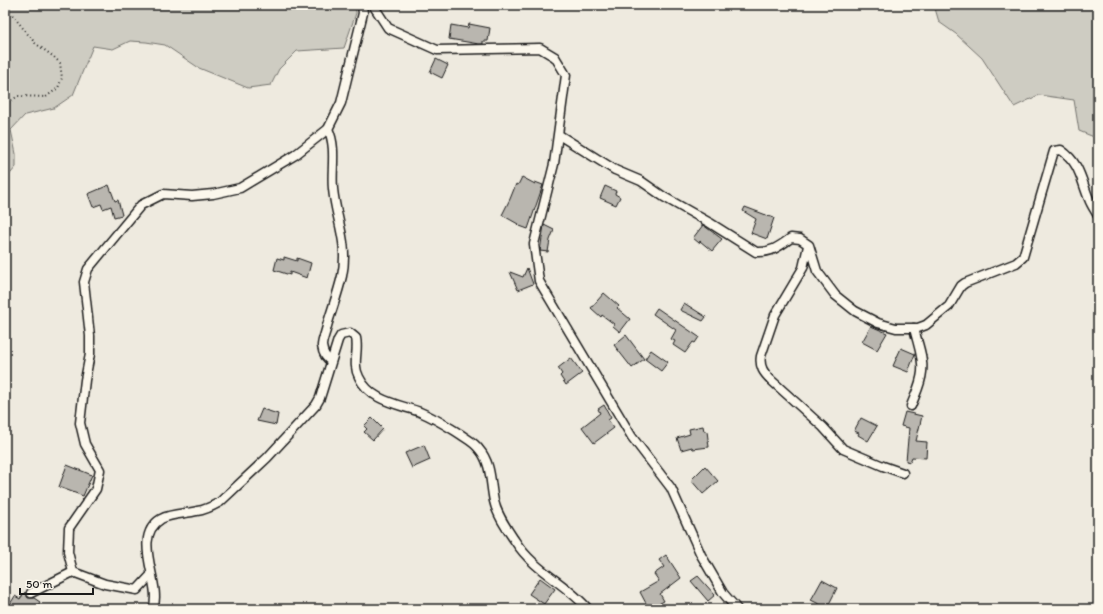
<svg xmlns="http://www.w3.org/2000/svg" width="1103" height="614" font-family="Itim,sans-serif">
<rect width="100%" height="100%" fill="#eeeadf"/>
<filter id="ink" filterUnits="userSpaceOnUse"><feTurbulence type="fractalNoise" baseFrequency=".025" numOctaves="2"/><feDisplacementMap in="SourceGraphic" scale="8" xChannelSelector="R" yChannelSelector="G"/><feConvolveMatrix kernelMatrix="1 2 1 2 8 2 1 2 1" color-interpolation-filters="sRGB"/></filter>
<g filter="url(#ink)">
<g fill="#ceccc2" stroke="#75746f">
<polygon points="5,5 355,5 356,13 344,48 297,51 279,69 271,85 248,88 199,68 165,45 146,42 130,41 113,49 93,46 73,95 54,108 25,115 11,130 16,154 16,167 5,180"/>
<polygon points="934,5 1098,5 1098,137 1094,137 1079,131 1074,100 1039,95 1014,107 982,58 956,34 939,22"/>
</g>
<g fill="#b9b6af" stroke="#1c1c1c">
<polygon points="469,24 490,28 488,41 483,41 483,44 479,44 449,39 451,25 468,28"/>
<polygon points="436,59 448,65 442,78 430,72"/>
<polygon points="522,177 535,184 535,182 543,185 528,229 517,225 518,224 502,215 510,199 516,184 518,185"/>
<polygon points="109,185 115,201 118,200 122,215 114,217 111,206 103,209 101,204 93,207 88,194"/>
<polygon points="605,186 616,191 615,194 620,197 616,205 600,198"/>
<polygon points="745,207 774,218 767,239 751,233 756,219 743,211"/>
<polygon points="544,225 554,230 550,240 548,252 540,251"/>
<polygon points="703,225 722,239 712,251 700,241 699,243 693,238"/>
<polygon points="284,257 297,261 297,258 311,263 307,278 290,272 290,275 274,270 277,258 284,260"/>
<polygon points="527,268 533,284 518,290 510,272 523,277"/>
<polygon points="604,293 619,306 617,308 630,319 620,332 613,326 614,324 602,315 601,317 591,308"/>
<polygon points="684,303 706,317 703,321 680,310"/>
<polygon points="657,308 699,337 695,343 693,342 685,353 673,345 675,341 671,339 676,330 653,314"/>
<polygon points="871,326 887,333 877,350 862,342"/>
<polygon points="626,335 644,359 632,368 614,345"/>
<polygon points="901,348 915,354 908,372 893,366"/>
<polygon points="651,350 668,362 661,371 645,359"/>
<polygon points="571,358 582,373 566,385 560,376 562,374 558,368"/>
<polygon points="604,405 611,418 608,420 614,428 594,443 582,427 600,413 598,409"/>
<polygon points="262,409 278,414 276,425 257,421"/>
<polygon points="905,412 922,416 916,441 927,442 926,458 912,457 910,462 906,461 909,428 901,426"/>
<polygon points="372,418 383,429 373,440 364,432 367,429 364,426"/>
<polygon points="861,418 877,426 868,441 858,435 859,433 854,431"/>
<polygon points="703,426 704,431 707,431 709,447 693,449 692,447 681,450 677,438 690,434 689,429"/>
<polygon points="424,445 430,460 412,468 405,453"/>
<polygon points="67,465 92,475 83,496 59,487"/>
<polygon points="705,466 718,481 703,494 691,480"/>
<polygon points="666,555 681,578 660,594 664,601 649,609 640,592 659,581 654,574 664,567 659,560"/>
<polygon points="698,576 715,595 708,601 691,581"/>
<polygon points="540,578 555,589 544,604 529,594"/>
<polygon points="822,580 837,588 827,608 811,600"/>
<polygon points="25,592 28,598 34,598 40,602 36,609 7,609 15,596 20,599"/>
</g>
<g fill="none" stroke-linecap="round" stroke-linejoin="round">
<g stroke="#1c1c1c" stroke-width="11">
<g id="minor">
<polyline points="373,5 388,28 437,50 540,48 555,57 566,75 554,164 534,244 539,281 632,437 671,488 701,555 723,593 737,609"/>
<path d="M328,129C337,147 331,170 333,189C336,220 349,243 342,276C338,293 332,309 327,326C326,332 322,340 322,346C323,353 325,358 331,361"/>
<path d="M559,135L615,170L641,181L664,197L710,223L756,252C771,253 780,246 791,238L800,239L809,245L817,271L835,295L855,311L878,323L896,328H918L926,325L949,306L961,286L965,283L1016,263L1023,257L1054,151L1061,150C1080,163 1081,180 1089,199C1091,205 1095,210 1098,216"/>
<path d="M808,246L803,268L775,315L761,356C759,367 764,373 771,380L823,427L843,449L883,466L903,473"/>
<path d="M911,406C915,395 921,384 922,372C924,358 917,342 914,328"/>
<polyline points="151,575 137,590 105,584 73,572 68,552 69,528 96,489 100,470 85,444 80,423 85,380 90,354 90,336 84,282 88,269 141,205 163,194 192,196 213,194 240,188 295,155 328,129 341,103 363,13 362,5"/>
<polyline points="31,593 73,572"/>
<path d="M153,609C163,584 130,538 161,519C172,513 186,514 197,511C206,510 213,506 220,502L267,458L316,405L320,398L338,340L341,335L350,333L356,338C359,351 352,364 359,377C370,401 398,404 420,412C435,418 447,426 460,434C467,439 474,442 479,449C492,464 490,483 494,501C497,515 507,529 515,541C535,572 566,583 588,609"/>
</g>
</g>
<g stroke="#1c1c1c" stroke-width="2" stroke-dasharray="1 3" stroke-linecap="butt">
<polyline points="5,105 18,96 46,97 58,88 62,78 60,63 54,57 35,43 10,12 9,5"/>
<polyline points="5,168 5,181"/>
</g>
<use href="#minor" stroke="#fbf7ec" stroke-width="8"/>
</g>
</g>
<rect width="1103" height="614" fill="none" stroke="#fbf7ec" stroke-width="20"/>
<rect x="10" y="10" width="1083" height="594" fill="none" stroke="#1c1c1c" stroke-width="1.5" filter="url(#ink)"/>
<path d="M20 588v6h73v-6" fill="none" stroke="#1c1c1c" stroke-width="2"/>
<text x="26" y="588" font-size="12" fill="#1c1c1c" stroke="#fbf7ec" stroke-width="3" paint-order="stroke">50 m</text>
</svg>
